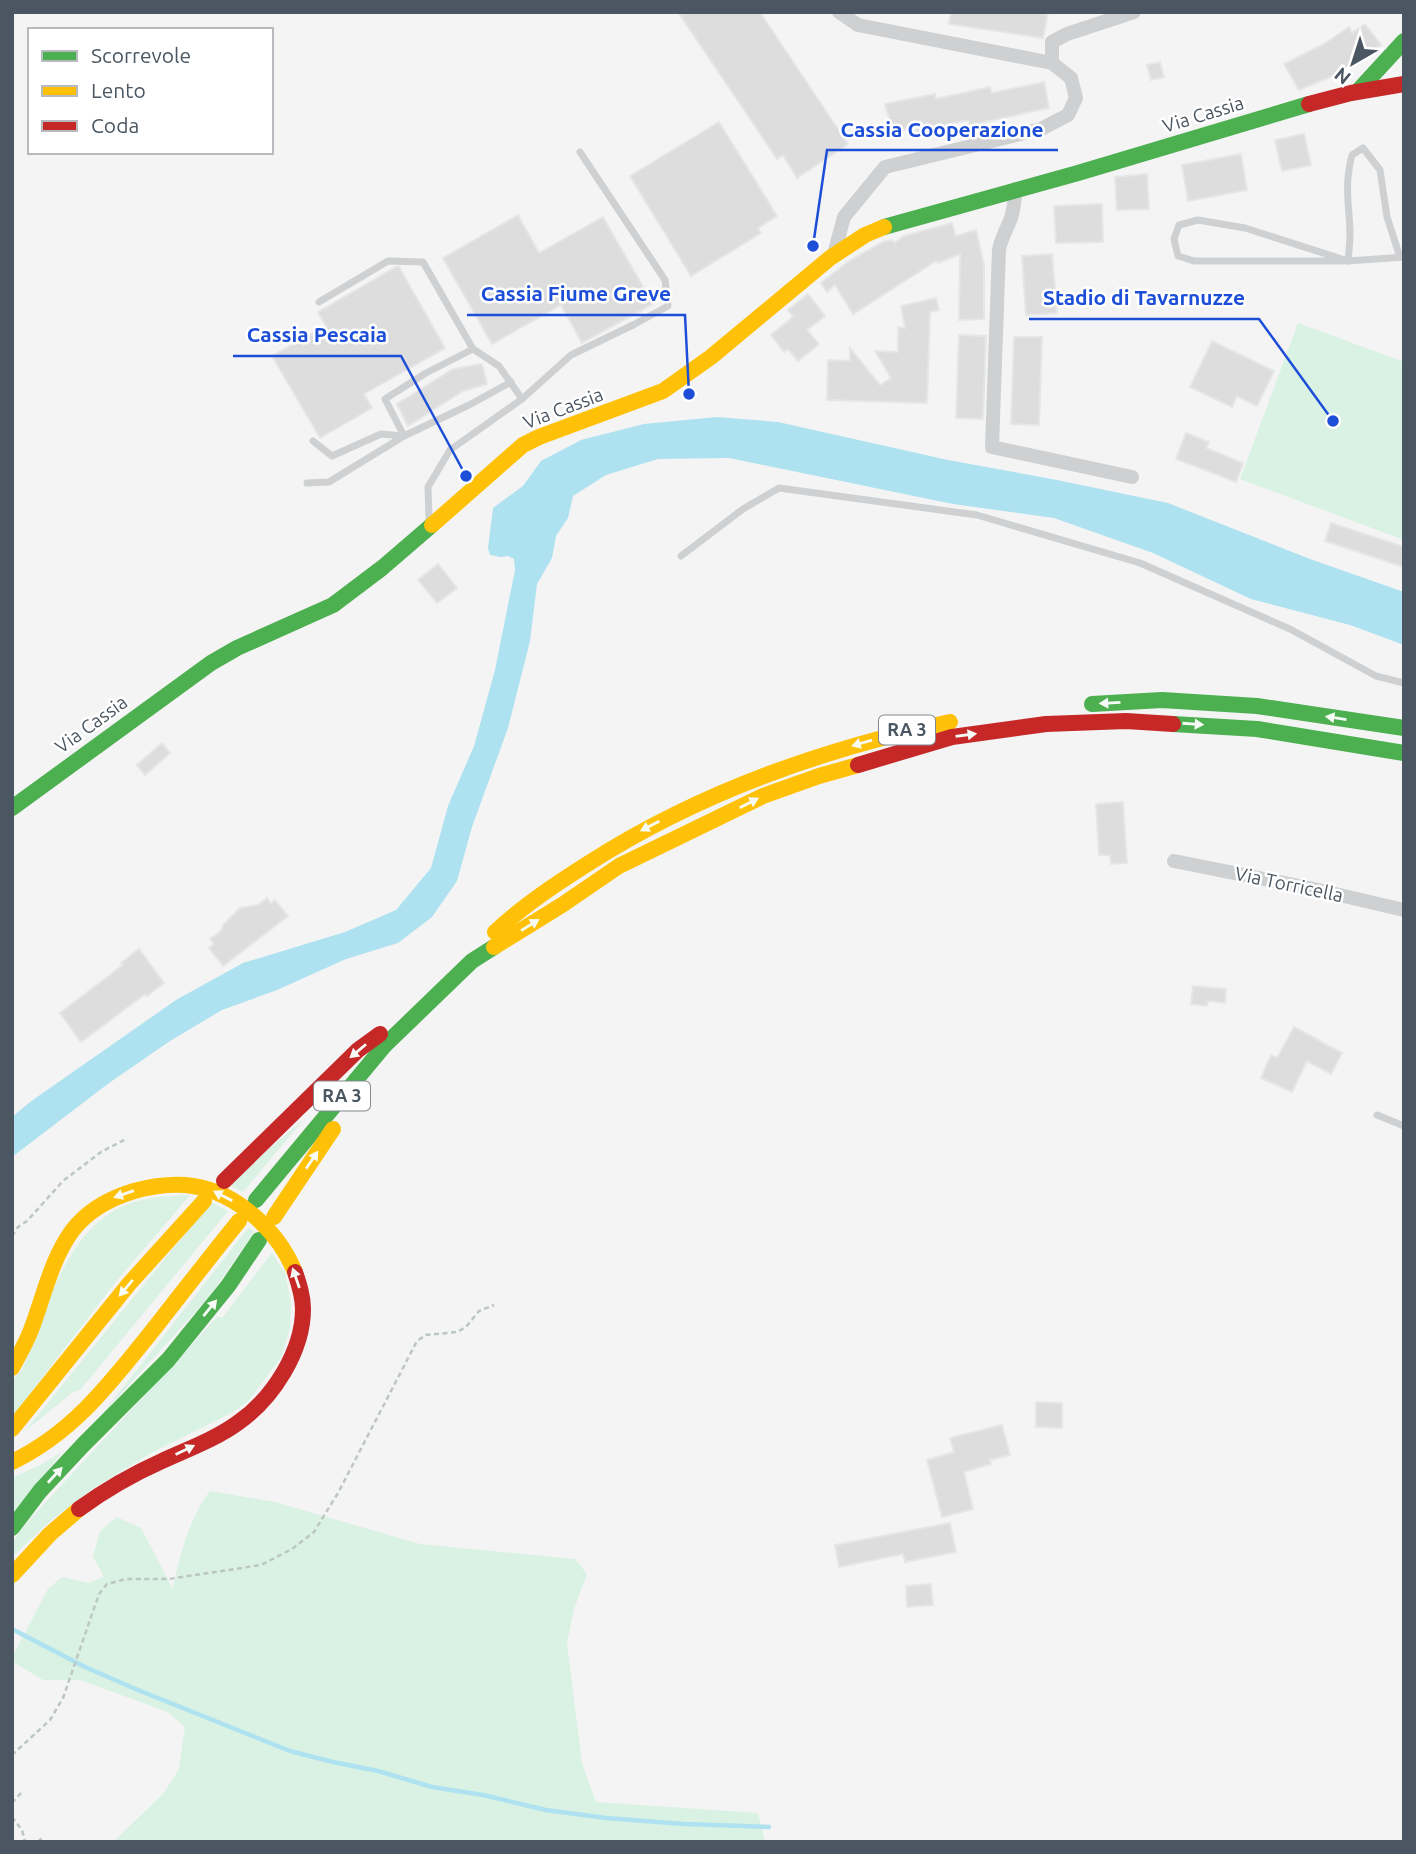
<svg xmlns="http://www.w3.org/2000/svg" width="1416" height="1854" font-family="Ubuntu,sans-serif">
<rect width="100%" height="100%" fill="#f4f4f4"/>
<g fill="#d9f2e3">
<polygon points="1298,323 1404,362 1404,540 1240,479"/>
<polygon points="304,1119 243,1192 228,1184"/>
<path d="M190,1195L114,1284L12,1417V1381L22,1370C45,1313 66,1225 131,1203C151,1196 170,1196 190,1195Z"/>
<polygon points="211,1202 228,1211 80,1390 73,1392 25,1431"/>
<polygon points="249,1227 254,1232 208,1298 99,1418"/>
<polygon points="272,1253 285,1273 291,1303 290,1328 281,1358 249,1400 233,1412 153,1452 95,1487 49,1522 12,1557 12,1542 31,1518 218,1316 222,1318"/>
<polygon points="62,1452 12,1517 12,1478 40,1465"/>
<path d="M210,1491L275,1502L420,1544L575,1559L587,1574L574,1609L567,1643L582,1763L596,1802L758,1813L765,1842H113L163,1794L179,1769L185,1727L168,1712L80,1680H43L12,1661V1657L48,1589L62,1577L88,1583L104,1577L93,1556L100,1531L117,1517L141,1528L173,1589C179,1557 190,1516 210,1491Z"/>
</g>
<polygon fill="#aee2f0" points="717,417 778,422 948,460 1057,480 1168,503 1310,559 1404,592 1404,645 1350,625 1251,599 1153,553 1054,518 953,504 729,458 658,459 606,475 573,496 568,518 556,536 552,558 537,584 530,641 508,728 472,827 457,881 432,917 398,943 346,959 277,990 222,1010 170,1041 109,1083 12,1157 12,1117 30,1102 176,1000 243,963 345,932 396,910 431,868 448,806 474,746 495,670 515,570 514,559 508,556 501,557 490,555 488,548 493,508 523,486 541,461 581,440 644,424"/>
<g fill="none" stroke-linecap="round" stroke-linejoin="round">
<polyline stroke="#aee2f0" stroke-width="4.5" points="12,1629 85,1667 138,1690 290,1751 333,1762 378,1771 432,1787 483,1795 546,1810 606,1818 684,1824 769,1827"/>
</g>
<g fill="#ddddde" stroke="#e5e6e7" stroke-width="2">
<polygon points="678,12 760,12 848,144 797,178 783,155 777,159"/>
<polygon points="951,12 1048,12 1043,38 949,24"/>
<polygon points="1365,24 1381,45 1344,71 1299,90 1284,64 1324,44 1349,27 1352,33"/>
<polygon points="1160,62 1164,77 1151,80 1147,65"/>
<polygon points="1044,82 1049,108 970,125 968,120 917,132 916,127 893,132 885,104 935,94 936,99 990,87 992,93"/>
<polygon points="719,122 777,216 758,228 761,233 691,276 630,176"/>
<polygon points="1304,134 1311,165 1282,171 1275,140"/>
<polygon points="1241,154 1247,190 1188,201 1182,165"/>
<polygon points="1147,174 1149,209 1117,210 1115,177"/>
<polygon points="1102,204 1103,242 1056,243 1054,206"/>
<polygon points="518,215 539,253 603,217 653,304 582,343 561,305 492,344 443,258"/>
<polygon points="952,223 956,236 976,230 984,265 984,319 959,320 960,254 938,263 936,261 853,314 835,285 827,292 821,283 849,261 883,242 892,240 894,243 904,236"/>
<polygon points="1052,254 1057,313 1026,315 1022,256"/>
<polygon points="396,267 399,267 445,348 364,394 372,408 320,438 272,356 326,326 318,312"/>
<polygon points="808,294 825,316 807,330 819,344 798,361 788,349 784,352 771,335 793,317 788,310"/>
<polygon points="936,298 939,310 930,312 927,403 827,400 828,360 850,361 850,348 880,385 891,378 875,351 898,352 898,327 905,328 901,306"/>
<polygon points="959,335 986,336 983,419 956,418"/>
<polygon points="1014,337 1042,337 1039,425 1011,424"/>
<polygon points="1212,341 1274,371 1257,406 1237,396 1232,407 1190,387"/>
<polygon points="482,364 487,384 463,391 408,426 397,404 453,369"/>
<polygon points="1186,433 1209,442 1206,448 1243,463 1236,482 1176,459"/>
<polygon points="1331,523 1404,547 1404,567 1325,541"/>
<polygon points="438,564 457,588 437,603 418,580"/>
<polygon points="162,743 170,753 145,775 137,765"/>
<polygon points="1123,802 1127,863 1111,864 1110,855 1099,855 1096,804"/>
<polygon points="267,898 271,903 275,900 288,916 223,966 209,948 214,944 210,939 221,931 223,925 240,908 258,905"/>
<polygon points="139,949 164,983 147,996 145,994 81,1042 60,1013 123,965 121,963"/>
<polygon points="1193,986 1226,989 1225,1003 1208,1001 1207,1006 1191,1004"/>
<polygon points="1294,1027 1342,1053 1331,1074 1307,1061 1292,1092 1261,1078 1271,1055 1277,1058"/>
<polygon points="1036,1402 1062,1403 1062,1428 1036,1427"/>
<polygon points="1002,1425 1010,1455 990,1460 991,1464 964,1472 973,1509 942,1517 927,1460 954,1452 950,1438"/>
<polygon points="950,1523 956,1552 905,1562 903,1554 839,1567 835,1545"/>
<polygon points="931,1584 933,1605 907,1607 906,1586"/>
</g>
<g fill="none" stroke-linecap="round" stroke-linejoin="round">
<g stroke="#bcc7c4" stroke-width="2.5" stroke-dasharray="5 3.5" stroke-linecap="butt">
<polyline points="12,1236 18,1227 27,1221 63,1181 101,1152 126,1139"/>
<polyline points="12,1755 50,1720 63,1698 99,1594 107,1584 126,1579 169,1579 261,1565 292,1549 314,1532 338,1493 417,1341 426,1335 457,1332 466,1327 479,1311 494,1305"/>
<polyline points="12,1803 21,1793"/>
<polyline points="12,1817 22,1830 25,1842"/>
<polyline points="38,1842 43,1837"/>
</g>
<g stroke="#ced0d2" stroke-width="7">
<polyline points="1348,261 1245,228 1198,220 1179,225 1174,239 1178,256 1194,261 1348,261 1404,257"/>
<path d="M1348,261C1349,251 1350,242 1350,233C1349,202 1344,186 1352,155L1363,148L1380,170L1387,217L1400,257"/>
<polyline points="319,302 388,261 423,262 473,349 499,366 522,399 450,450 428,487 429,519"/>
<polyline points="473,349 426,373 385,399 404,436 471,404 511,382"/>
<polyline points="522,399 571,355 633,325 668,306 665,280 580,152"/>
<polyline points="313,441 332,456 381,434 403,436"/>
<polyline points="307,483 329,482 404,436"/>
<polyline points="681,556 743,509 779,488 977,515 1140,563 1290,629 1376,676 1404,683"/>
<polyline points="1377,1115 1404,1126"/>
</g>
<g stroke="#ced0d2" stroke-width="14">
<polyline points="1052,63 1052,42 1067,34 1134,12"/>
<path d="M1015,189C1015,199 1014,208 1011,218C1007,229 1001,238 999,250L992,447L1132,477"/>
<polyline points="834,254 844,217 885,167 1041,129 1068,115 1076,98 1071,78 1052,63 858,25 839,12"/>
<polyline points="1174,861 1314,889 1404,910"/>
</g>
<g stroke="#4caf50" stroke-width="16">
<polyline points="1358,91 1404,41"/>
<polyline points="884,227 1078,173 1309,104"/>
<polyline points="1092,704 1162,700 1257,706 1404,728"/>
<polyline points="1173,724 1257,729 1404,753"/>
<polyline points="12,808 211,663 237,648 333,605 382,568 432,525"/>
<polyline points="256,1200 385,1045 472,961 494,947"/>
<polyline points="12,1528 40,1491 83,1445 168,1360 228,1286 259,1240"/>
</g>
<g stroke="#ffc107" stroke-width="16">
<polyline points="432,525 523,445 539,437 663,391 711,357 830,258 865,235 884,227"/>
<path d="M495,932C524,905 556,884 589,863C700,792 822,749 950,722"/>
<polyline points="494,947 562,905 619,866 763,796 819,776 858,765"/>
<polyline points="274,1217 333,1129"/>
<path d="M12,1368C19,1355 26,1343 31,1330C44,1296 51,1260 72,1231C87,1211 111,1198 134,1191C153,1186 173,1183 193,1186C238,1193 278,1231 295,1272"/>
<polyline points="12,1429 129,1284 204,1201"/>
<path d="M12,1462C72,1433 108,1386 149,1335C179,1297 208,1259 239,1221"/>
<polyline points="12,1575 50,1534 79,1509"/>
</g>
<g stroke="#c62828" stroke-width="16">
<polyline points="1309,104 1351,93 1404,84"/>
<polyline points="858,765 952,737 1046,724 1126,721 1173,724"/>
<polyline points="224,1181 358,1050 380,1034"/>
<path d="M79,1509C105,1490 133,1474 162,1461C188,1449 216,1439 239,1422C273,1398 303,1351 303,1309C303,1296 299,1284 295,1272"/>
</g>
</g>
<defs><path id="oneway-solid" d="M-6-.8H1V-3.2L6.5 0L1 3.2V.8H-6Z" transform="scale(1.75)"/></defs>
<g fill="#f6fbf6">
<use href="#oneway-solid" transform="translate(1110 703) rotate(177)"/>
<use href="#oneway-solid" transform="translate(1336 718) rotate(-171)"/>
<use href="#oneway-solid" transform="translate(1193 724) rotate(4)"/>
<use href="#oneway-solid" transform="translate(966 735) rotate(-8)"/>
<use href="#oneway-solid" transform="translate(862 743) rotate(164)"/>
<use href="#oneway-solid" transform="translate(749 803) rotate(-27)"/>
<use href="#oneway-solid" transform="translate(650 826) rotate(153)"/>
<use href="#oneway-solid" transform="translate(530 925) rotate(-32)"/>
<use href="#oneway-solid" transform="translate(358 1051) rotate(140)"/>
<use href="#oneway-solid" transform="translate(312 1160) rotate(-56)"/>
<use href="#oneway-solid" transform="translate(124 1194) rotate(161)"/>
<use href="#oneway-solid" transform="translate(223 1196) rotate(-153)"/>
<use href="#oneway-solid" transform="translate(296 1278) rotate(-109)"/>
<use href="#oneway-solid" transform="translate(126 1288) rotate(130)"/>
<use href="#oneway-solid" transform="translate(210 1308) rotate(-51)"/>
<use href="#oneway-solid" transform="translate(185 1450) rotate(-26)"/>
<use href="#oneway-solid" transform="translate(55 1475) rotate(-47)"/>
</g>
<g text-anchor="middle" stroke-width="5" stroke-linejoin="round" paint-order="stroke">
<g fill="#fff" stroke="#808990" stroke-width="2">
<rect x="879" y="715.5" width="56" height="29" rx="5"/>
<rect x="314" y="1081.5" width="56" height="29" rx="5"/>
</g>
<g font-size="18" font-weight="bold" fill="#4a5661">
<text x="907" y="736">RA 3</text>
<text x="342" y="1102">RA 3</text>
</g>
<g font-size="19" fill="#4a5661" stroke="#fff">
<text transform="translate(1203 114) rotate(-17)" y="7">Via Cassia</text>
<text transform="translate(563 408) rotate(-21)" y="7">Via Cassia</text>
<text transform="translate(91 724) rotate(-36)" y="7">Via Cassia</text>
<text transform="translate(1289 884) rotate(12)" y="7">Via Torricella</text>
</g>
</g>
<path fill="none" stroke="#1d4ed8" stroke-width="2.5" d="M813 246L827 150H1058M689 394L685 315H467M1333 421L1259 319H1029M466 476L401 356H233"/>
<g fill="#1d4ed8" stroke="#fff" stroke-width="2.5">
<circle cx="813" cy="246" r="7"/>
<circle cx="689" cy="394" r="7"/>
<circle cx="1333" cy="421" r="7"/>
<circle cx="466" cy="476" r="7"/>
</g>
<g font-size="21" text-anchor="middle" font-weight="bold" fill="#1d4ed8" stroke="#fff" stroke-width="5" stroke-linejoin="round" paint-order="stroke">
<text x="942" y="137">Cassia Cooperazione</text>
<text x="576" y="301">Cassia Fiume Greve</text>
<text x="1144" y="305">Stadio di Tavarnuzze</text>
<text x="317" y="342">Cassia Pescaia</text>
</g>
<rect width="1416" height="1854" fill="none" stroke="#4a5661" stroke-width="28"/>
<rect x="28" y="28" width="245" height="126" fill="#ffffff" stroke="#b7bbc0" stroke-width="2"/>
<rect x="42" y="51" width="35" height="10" fill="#4caf50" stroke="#b7bbc0" stroke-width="2"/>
<text x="91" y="63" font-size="21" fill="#4a5661">Scorrevole</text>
<rect x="42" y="86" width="35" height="10" fill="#ffc107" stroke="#b7bbc0" stroke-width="2"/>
<text x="91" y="98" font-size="21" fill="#4a5661">Lento</text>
<rect x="42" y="121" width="35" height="10" fill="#c62828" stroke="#b7bbc0" stroke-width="2"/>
<text x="91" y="133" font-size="21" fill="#4a5661">Coda</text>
<g transform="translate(1353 63) rotate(219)" stroke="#ffffff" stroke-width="5" paint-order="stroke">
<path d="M0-5L12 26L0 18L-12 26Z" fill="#4a5661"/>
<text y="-10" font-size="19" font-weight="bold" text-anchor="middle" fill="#4a5661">N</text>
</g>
</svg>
